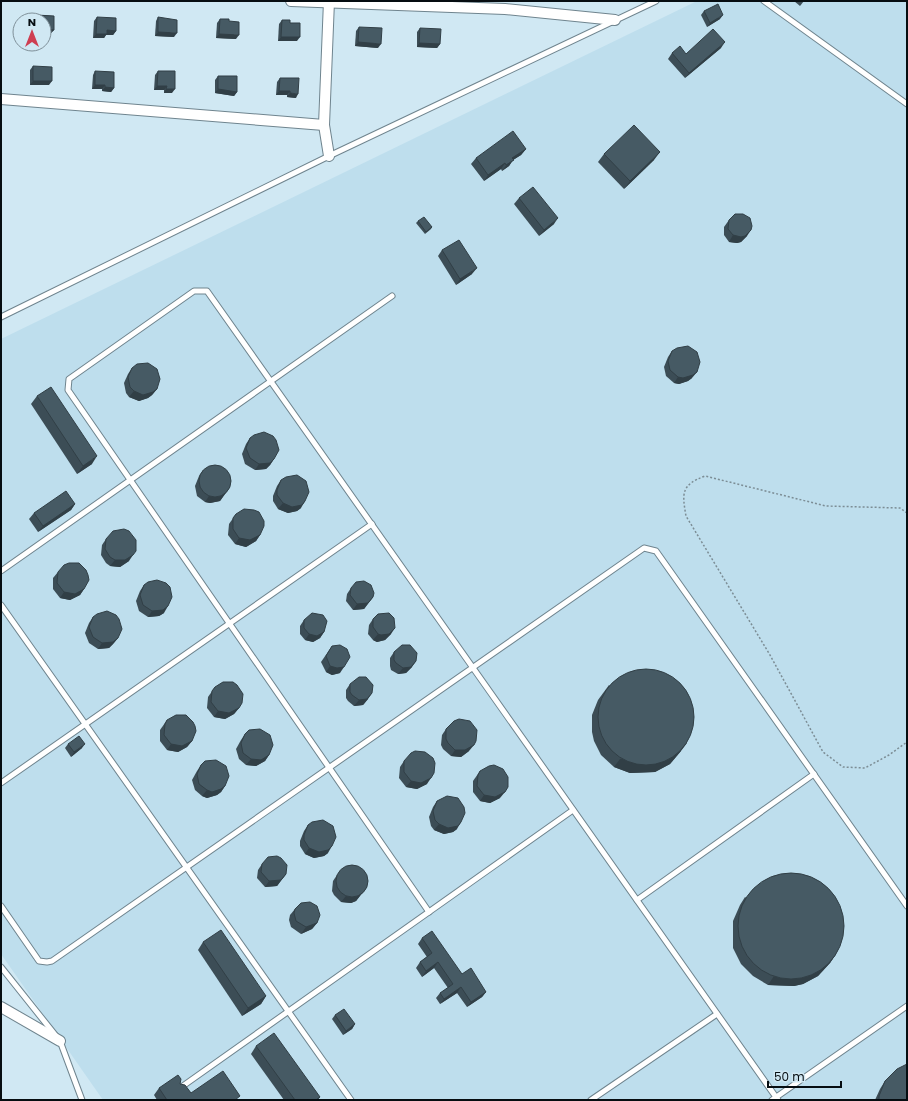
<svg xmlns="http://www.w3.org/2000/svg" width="908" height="1101" font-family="Poppins,sans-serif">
<rect width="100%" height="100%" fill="#d0e8f3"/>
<polygon fill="#bedeed" points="697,1 907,1 907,1100 103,1100 1,954 1,339"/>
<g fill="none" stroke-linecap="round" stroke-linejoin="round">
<g stroke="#6f848e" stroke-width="7">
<g id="lane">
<polyline points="764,1 907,104"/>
<polyline points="1,317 329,156 656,1"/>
<polyline points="1,571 392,296"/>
<polyline points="1,605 351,1100"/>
<polyline points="1,783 372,524"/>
<polyline points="637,900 814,774"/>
<polyline points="1,906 39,961 47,962 52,961 644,548 656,551 907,906"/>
<polyline points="429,912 68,390 69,379 194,291 207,291 778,1100"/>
<polyline points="1,967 60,1041 82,1100"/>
<polyline points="180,1088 573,810"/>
<polyline points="591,1100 717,1014"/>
<polyline points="772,1100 907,1006"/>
</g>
</g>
<g stroke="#6f848e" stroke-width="12">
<g id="street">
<polyline points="291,1 505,9 615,20"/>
<polyline points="329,1 324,125 329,156"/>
<polyline points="1,99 324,125"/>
<polyline points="1,1007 60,1041"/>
</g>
</g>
<path stroke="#7c8d95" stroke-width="1.5" stroke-dasharray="2 2" stroke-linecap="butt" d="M907,513L900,508L826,506L705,476C681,485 682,493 686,516L770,655L823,752L843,767L865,768L889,755L907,742"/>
<use href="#lane" stroke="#fff" stroke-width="5"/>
<use href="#street" stroke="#fff" stroke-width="10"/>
</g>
<g fill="#3c4d56">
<polygon points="794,1 804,1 800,6"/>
<polygon points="704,11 720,19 707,27 701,15"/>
<polygon points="36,15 54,16 54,30 51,33 45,33 44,35 44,20 33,20 33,19"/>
<polygon points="97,17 116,31 113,35 106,35 104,38 93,38 94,21"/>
<polygon points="158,17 174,37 155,36 156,21"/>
<polygon points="220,19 229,21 236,39 216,38 217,23"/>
<polygon points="282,20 290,23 297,41 278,41 279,24"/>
<polygon points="359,27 378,48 355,46 356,31"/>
<polygon points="420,28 440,44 437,48 417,47 417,32"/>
<polygon points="721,48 685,78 668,59 672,53 686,54"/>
<polygon points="33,66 49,85 30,85 30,70"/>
<polygon points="95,71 114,88 111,92 102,91 102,89 92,89 93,75"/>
<polygon points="158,71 172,93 164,93 164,90 154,90 155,75"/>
<polygon points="218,76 237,92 234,96 215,93 215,80"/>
<polygon points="280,78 296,98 287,97 287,95 276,95 277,82"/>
<polygon points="526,149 521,155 513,160 509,166 502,171 501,169 484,181 471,164 476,158"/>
<polygon points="604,154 654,160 624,189 598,162"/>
<polygon points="519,198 554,224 539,236 514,204"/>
<polygon points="729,220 747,236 741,242 737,243 729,242 724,235 724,227"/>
<polygon points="418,221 432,227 431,229 425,234 416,223"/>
<polygon points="442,250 472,274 456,285 438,256"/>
<polygon points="672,351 692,378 688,381 679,384 674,383 666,376 664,367 668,357"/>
<polygon points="132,368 157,389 152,395 148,398 139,401 129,397 126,393 124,383 128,374"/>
<polygon points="37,396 92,464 77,474 31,404"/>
<polygon points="250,438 274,459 270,465 266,469 255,470 245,464 242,454 246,444"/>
<polygon points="203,470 230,487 220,501 210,503 205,502 197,496 195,486 199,476"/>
<polygon points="281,480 301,508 297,511 288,513 278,509 273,501 273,496 277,486"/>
<polygon points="75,504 71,510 38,532 29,519 34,513"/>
<polygon points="236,514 260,535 256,541 246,547 235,544 228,535 229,524"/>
<polygon points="106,539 129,561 120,567 110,566 106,563 101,555 102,545"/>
<polygon points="58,572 84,589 80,595 70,600 60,598 53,589 53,578"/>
<polygon points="144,585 164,613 159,616 148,617 139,611 136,601 140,591"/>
<polygon points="351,588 373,597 364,609 353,610 346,601 347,594"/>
<polygon points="93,617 118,638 113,644 109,648 98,649 89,643 85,633 89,623"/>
<polygon points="373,619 391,634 385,640 377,642 373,640 368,634 369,625"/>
<polygon points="304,620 324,632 320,638 313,642 305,640 300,634 300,626"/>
<polygon points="332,646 340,673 332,675 326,672 321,662"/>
<polygon points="394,652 412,667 406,673 398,674 391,670 390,666 390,658"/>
<polygon points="350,684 368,699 363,705 354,706 348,701 346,698 346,690"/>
<polygon points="609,685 681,751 670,764 655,772 630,773 614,767 601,755 594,741 592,732 592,715 598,700"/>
<polygon points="215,687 239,708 234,714 225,719 214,717 207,708 208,697"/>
<polygon points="167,720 192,741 187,747 178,752 167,750 160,741 160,730"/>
<polygon points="446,729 469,751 461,757 451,756 443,749 441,745 442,735"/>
<polygon points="245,734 269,755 265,761 256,766 246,765 239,759 236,749 241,740"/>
<polygon points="68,744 82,748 71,757 65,748"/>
<polygon points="404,761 427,784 417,789 406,787 399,778 400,767"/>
<polygon points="201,765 225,786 221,792 217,795 207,798 202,796 195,790 192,780 197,771"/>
<polygon points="480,771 500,798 490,803 480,801 473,792 473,781"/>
<polygon points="437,801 457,829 453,832 444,834 434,830 431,826 429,817 433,807"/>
<polygon points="308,825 328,853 324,856 314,858 305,854 300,846 300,841 304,831"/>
<polygon points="262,864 286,874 277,886 265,887 257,878 258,870"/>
<polygon points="337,875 367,887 356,901 351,903 341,902 334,895 332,891 333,881"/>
<polygon points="745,897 836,954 830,963 818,976 803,984 794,986 768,985 753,976 741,964 733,948 733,921 740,905"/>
<polygon points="295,909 317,923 312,929 301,934 291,927 289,920 290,915"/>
<polygon points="422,938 462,974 486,992 482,997 467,1007 457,993 440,1004 436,998 440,993 448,988 434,968 422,977 416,968 420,962 427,957 418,944"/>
<polygon points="203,942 266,996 261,1004 242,1016 198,950"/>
<polygon points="335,1015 355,1024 352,1029 343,1035 332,1019"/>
<polygon points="256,1046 320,1097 318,1100 284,1100 251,1054"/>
<polygon points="885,1081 907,1100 875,1100 880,1089"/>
<polygon points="180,1084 191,1093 238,1100 157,1100 154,1095 159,1088"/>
</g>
<g fill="#313f46">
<polygon points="723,15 720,19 707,27 710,23"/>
<polygon points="45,29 54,30 51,33 44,33"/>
<polygon points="107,30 116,31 113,35 106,35 104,38 93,38 96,34"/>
<polygon points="158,32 177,33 174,37 155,36"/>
<polygon points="219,34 239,35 236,39 216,38"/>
<polygon points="281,37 300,37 297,41 278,41"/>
<polygon points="358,42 381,44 378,48 355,46"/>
<polygon points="725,42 721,48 685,78 689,73"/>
<polygon points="419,43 440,44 437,48 417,47"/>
<polygon points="33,81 52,81 49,85 30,85"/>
<polygon points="95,85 105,85 102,89 92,89"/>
<polygon points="157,86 167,86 164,90 154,90"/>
<polygon points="105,87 114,88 111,92 102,91"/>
<polygon points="166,89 175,89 172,93 164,93"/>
<polygon points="218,89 237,92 234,96 215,93"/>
<polygon points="279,91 290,91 287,95 276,95"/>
<polygon points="290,93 298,94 296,98 287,97"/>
<polygon points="526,149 521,155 513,160 509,166 502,171 512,158"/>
<polygon points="660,152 654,160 624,189 630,181"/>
<polygon points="505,163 501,169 484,181 488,175"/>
<polygon points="558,218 554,224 539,236 544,230"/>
<polygon points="751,230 747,236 741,242 737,243 729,242 733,235"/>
<polygon points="477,268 472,274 456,285 460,279"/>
<polygon points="697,372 692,378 688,381 679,384 674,383 678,377"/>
<polygon points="157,389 152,395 148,398 139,401 129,397 134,391"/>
<polygon points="97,456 92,464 77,474 83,466"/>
<polygon points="274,459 270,465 266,469 255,470 259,464"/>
<polygon points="230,487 220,501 210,503 205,502 209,496"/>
<polygon points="305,501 301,508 297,511 288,513 278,509 283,503"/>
<polygon points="75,504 71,510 38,532 43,526"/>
<polygon points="260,535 256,541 246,547 235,544 239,538"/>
<polygon points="133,555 129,561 120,567 110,566 115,560"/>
<polygon points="84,589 80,595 70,600 60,598 64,592"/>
<polygon points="373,597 364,609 353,610 357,604"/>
<polygon points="168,606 164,613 159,616 148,617 152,611"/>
<polygon points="395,628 391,634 385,640 377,642 373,640 378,634"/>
<polygon points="324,632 320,638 313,642 305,640 309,634"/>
<polygon points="118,638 113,644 109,648 98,649 102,643"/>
<polygon points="416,661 412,667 406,673 398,674 403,668"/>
<polygon points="330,666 344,667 340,673 332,675 326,672"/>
<polygon points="372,693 368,699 363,705 354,706 359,700"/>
<polygon points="239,708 234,714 225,719 214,717 218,711"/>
<polygon points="192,741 187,747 178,752 167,750 171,744"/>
<polygon points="687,743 681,751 670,764 655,772 630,773 614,767 620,759"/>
<polygon points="85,744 82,748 71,757 74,752"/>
<polygon points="474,745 469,751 461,757 451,756 455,750"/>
<polygon points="269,755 265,761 256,766 246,765 251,759"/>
<polygon points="431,778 427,784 417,789 406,787 411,781"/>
<polygon points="225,786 221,792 217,795 207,798 202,796 207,790"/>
<polygon points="505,792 500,798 490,803 480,801 484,795"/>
<polygon points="461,822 457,829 453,832 444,834 434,830 439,824"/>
<polygon points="332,846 328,853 324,856 314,858 305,854 309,848"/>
<polygon points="286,874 277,886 265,887 269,881"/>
<polygon points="367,887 356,901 351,903 341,902 346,896"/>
<polygon points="317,923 312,929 301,934 306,927"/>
<polygon points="836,954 830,963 818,976 803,984 794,986 768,985 774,976"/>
<polygon points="438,962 434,968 422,977 426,971"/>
<polygon points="461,987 457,993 440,1004 444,999"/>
<polygon points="486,992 482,997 467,1007 471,1002"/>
<polygon points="266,996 261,1004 242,1016 248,1008"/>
<polygon points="355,1024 352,1029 343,1035 346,1031"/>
</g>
<g fill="#465a64" stroke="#313f46">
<polygon points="718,4 723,15 710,23 704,11"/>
<polygon points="36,15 54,16 54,30 45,29 45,33 44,33 44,20 36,20"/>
<polygon points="97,17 116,18 116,31 107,30 107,34 96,34"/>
<polygon points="158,17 177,20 177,33 158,32"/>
<polygon points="220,19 229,19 229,21 239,22 239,35 219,34"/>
<polygon points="282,20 290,20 290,23 300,23 300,37 281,37"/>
<polygon points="359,27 382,28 381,44 358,42"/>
<polygon points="420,28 441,29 440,44 419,43"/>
<polygon points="713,29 725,42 689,73 672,53 680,46 686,54"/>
<polygon points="33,66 52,67 52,81 33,81"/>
<polygon points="95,71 114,72 114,88 105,87 105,85 95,85"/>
<polygon points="158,71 175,71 175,89 166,89 167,86 157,86"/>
<polygon points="218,76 237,76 237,92 218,89"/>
<polygon points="280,78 299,78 298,94 290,93 290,91 279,91"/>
<polygon points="634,125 660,152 630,181 604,154"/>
<polygon points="513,131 526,149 512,158 514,160 506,165 505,163 488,175 476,158"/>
<polygon points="533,187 558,218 544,230 519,198"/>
<polygon points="735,214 743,214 750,218 752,226 751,230 745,236 741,237 733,235 728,229 729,220"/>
<polygon points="424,217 432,227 426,232 418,221"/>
<polygon points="459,240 477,268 460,279 442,250"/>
<polygon points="688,346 697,352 700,362 697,372 693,375 683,378 678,377 670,370 668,361 672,351 677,348"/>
<polygon points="148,363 157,369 160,379 157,389 153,392 143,395 134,391 130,387 128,377 132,368 137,364"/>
<polygon points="51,387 97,456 83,466 37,396"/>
<polygon points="264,432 273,436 276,440 279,450 274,459 270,463 259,464 250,458 246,448 250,438 254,435"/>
<circle cx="215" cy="481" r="16"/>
<polygon points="297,475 306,481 309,492 305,501 302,505 292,507 283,503 277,495 277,490 281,480 286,477"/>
<polygon points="66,491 75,504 43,526 34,513"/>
<polygon points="244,509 254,510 259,512 264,521 264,526 260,535 250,540 239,538 233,529 233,518 236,514"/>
<polygon points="124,529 129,531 136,540 136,551 133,555 125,560 115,560 110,557 105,549 106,539 113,531"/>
<polygon points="69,563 79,563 86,570 88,575 89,580 84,589 75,594 64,592 57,583 58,572 64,565"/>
<polygon points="157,580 166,583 170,587 172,597 168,606 163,610 152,611 143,605 140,595 144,585 148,582"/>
<polygon points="364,581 371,585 374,593 373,597 368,603 357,604 350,595 351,588 356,582"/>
<polygon points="107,611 116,615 119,619 122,629 118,638 113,642 102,643 93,637 89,627 93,617 97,614"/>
<polygon points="312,613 323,615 327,621 324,632 317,636 309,634 304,628 304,620"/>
<polygon points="389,613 394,618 395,628 389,634 381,635 378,634 373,627 373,619 378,614"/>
<polygon points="340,645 347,649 350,657 344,667 337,668 330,666 326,656 332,646"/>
<polygon points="402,645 410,645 417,653 416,661 411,667 403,668 396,663 394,660 394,652"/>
<circle cx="646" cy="717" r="48"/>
<polygon points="359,677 366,677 373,685 372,693 367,699 359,700 352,695 350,692 350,684"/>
<polygon points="223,682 233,682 237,685 243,694 242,703 239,708 229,713 218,711 211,702 212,691 215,687"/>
<polygon points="176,715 186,715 193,722 195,726 196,731 192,741 182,746 171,744 164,735 165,724 167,720"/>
<polygon points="459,719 470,721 477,730 476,741 474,745 465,750 455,750 448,743 446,739 446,729 454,721"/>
<polygon points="260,729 270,735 273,745 269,755 261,760 251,759 243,753 241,743 245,734 249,730"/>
<polygon points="79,736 85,744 74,752 68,744"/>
<polygon points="415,751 425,752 433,758 435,763 434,773 431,778 421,783 411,781 404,772 404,761 411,753"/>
<polygon points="216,760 226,766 229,776 225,786 221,789 212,792 207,790 199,784 197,774 201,765 205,761"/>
<polygon points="494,765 503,769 508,777 508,787 505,792 495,797 484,795 477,786 478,775 480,771 489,766"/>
<polygon points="447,796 458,798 464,807 465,813 461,822 458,826 448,828 439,824 435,820 433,811 437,801"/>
<polygon points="323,820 333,826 336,837 332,846 328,850 319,852 309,848 304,840 304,835 308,825 312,822"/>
<polygon points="277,856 281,858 287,865 286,874 281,880 269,881 261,872 262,864 268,857"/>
<circle cx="352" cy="881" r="16"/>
<circle cx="791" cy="926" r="53"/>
<polygon points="310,902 317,906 320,915 317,923 306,927 296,921 294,913 295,909 301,903"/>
<polygon points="221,930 266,996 248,1008 203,942"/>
<polygon points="432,931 462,974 471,968 486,992 471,1002 461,987 444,999 440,993 453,984 438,962 426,971 420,962 432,953 422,938"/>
<polygon points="344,1009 355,1024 346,1031 335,1015"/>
<polygon points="274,1033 320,1097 316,1100 295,1100 256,1046"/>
<polygon points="907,1064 907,1100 879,1100 879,1096 885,1081 897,1069"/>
<polygon points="223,1071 240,1096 235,1100 167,1100 159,1088 178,1075 181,1079 180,1084 185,1085 191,1093"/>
</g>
<rect width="908" height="1101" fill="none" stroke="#060d11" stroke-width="4"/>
<g transform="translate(32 32)"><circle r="19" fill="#d0e8f3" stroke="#7f9099"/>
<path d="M0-3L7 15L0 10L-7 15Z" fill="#ce3e51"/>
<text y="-6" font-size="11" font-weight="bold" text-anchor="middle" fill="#060d11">N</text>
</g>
<path d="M768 1081v6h73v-6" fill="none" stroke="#060d11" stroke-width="2"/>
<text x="774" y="1081" font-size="12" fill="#060d11" stroke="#d0e8f3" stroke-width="3" paint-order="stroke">50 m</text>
</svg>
